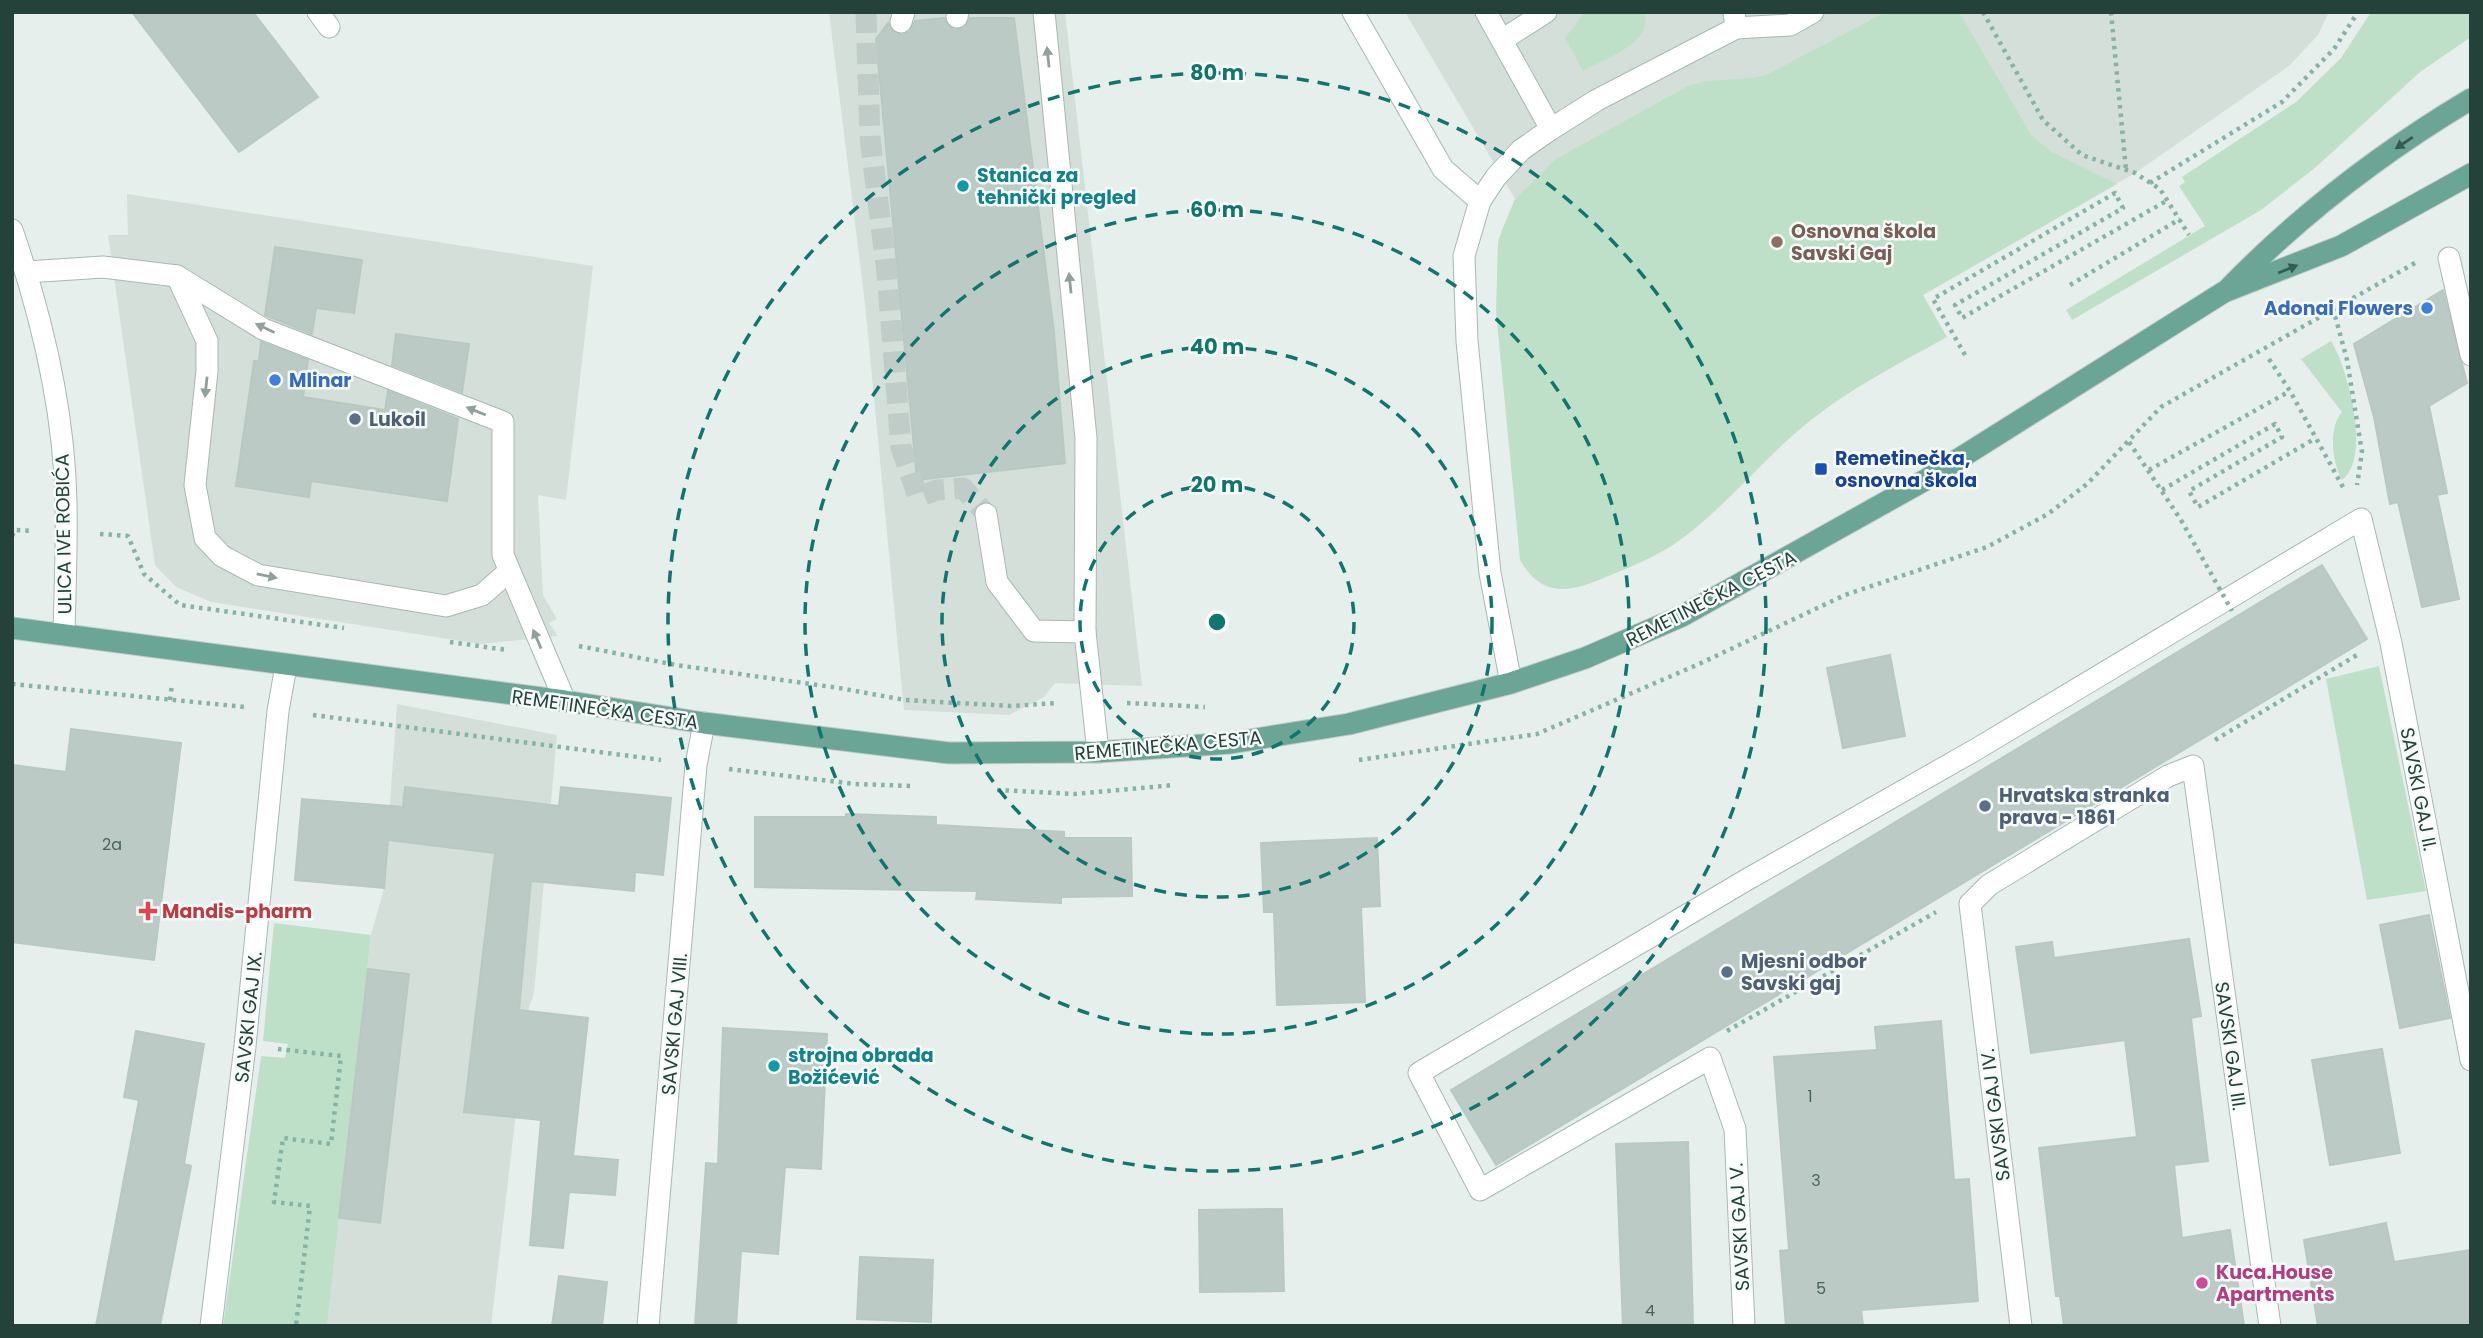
<svg xmlns="http://www.w3.org/2000/svg" width="2483" height="1338" font-family="Poppins,sans-serif">
<rect width="100%" height="100%" fill="#e6efeb"/>
<g fill="#d4dfda">
<polygon points="829,12 1065,12 1142,686 1055,683 1044,697 1009,715 904,710 865,304"/>
<polygon points="1405,12 2329,12 2318,35 2289,66 2135,173 1923,295 1515,199"/>
<polygon points="127,194 593,266 566,500 538,495 543,595 557,619 549,623 558,636 481,644 211,602 176,587 155,565 108,235 128,235"/>
<polygon points="397,704 557,735 534,993 528,1011 491,1326 327,1326 371,935 384,888"/>
</g>
<g fill="#bfe0c8">
<path d="M1585,12H1644C1655,43 1604,59 1583,71L1565,38Z"/>
<path d="M1886,12H1959L2032,136L2052,152L2117,184L1923,295L1947,337C1900,363 1853,387 1811,420C1763,458 1724,510 1673,545C1652,558 1629,568 1606,577C1571,592 1542,599 1520,560L1496,311L1498,242L1502,230L1515,199L1556,159L1686,87C1711,75 1741,84 1768,74Z"/>
<polygon points="2371,12 2471,12 2471,37 2420,72 2316,167 2261,210 2072,320 2066,310 2205,226 2179,186 2185,182 2182,177 2296,102 2341,58"/>
<path d="M2331,341C2348,368 2372,459 2342,480C2332,462 2328,428 2342,412L2301,359Z"/>
<polygon points="2379,666 2426,891 2367,900 2326,679"/>
<polygon points="274,923 371,935 327,1326 223,1326 261,1056 285,1058 288,1044 263,1041"/>
</g>
<g fill="#bbcac4" stroke="#b8c9c2" stroke-width="2">
<polygon points="132,12 253,12 318,97 239,152"/>
<polygon points="944,18 948,26 955,30 966,26 970,18 1014,18 1054,333 1065,463 917,480 876,39 888,23 892,31 903,35 910,31 915,21"/>
<polygon points="275,247 362,260 354,313 316,308 312,334 265,315"/>
<polygon points="2443,290 2467,383 2429,406 2447,493 2437,495 2459,599 2422,607 2398,502 2390,504 2374,417 2354,344"/>
<polygon points="396,334 469,344 462,392 392,365"/>
<polygon points="261,342 308,360 303,397 385,410 388,391 458,419 447,501 311,481 309,497 236,486 254,361 259,361"/>
<polygon points="2322,565 2367,639 1496,1165 1451,1090"/>
<polygon points="1890,655 1905,736 1843,748 1827,668"/>
<polygon points="71,729 181,743 154,960 12,942 12,765 66,772"/>
<polygon points="405,787 559,806 561,787 671,798 663,875 635,872 634,891 531,881 519,1010 588,1018 573,1156 618,1160 615,1195 569,1192 563,1248 530,1245 541,1120 464,1112 495,853 388,840 384,888 295,880 302,799 403,807"/>
<polygon points="846,814 936,817 936,825 1064,832 1064,838 1131,838 1132,896 1061,897 1061,903 976,899 977,891 755,887 755,817 846,817"/>
<polygon points="1377,838 1380,906 1361,907 1365,1002 1277,1005 1274,912 1264,912 1261,843"/>
<polygon points="2429,915 2450,1018 2400,1028 2380,925"/>
<polygon points="2189,939 2201,1016 2191,1018 2208,1161 2174,1165 2182,1238 2230,1230 2244,1326 2064,1326 2060,1296 2056,1296 2039,1148 2137,1137 2125,1040 2031,1053 2016,947 2052,942 2054,958"/>
<polygon points="368,969 409,974 380,1223 339,1218"/>
<polygon points="1941,1021 1954,1180 1969,1179 1978,1301 1861,1310 1863,1326 1786,1326 1780,1251 1789,1250 1774,1057 1877,1050 1875,1027"/>
<polygon points="723,1028 827,1034 821,1169 785,1167 778,1254 741,1251 736,1326 695,1326 706,1163 718,1164"/>
<polygon points="136,1031 204,1044 184,1164 191,1166 160,1326 96,1326 139,1100 124,1097"/>
<polygon points="2382,1049 2400,1153 2330,1165 2312,1060"/>
<polygon points="1688,1142 1693,1326 1623,1326 1616,1144"/>
<polygon points="1282,1209 1284,1291 1200,1292 1199,1210"/>
<polygon points="2386,1223 2394,1262 2471,1250 2471,1326 2318,1326 2304,1240"/>
<polygon points="860,1257 933,1260 931,1322 857,1319"/>
<polygon points="559,1276 607,1282 602,1326 552,1326"/>
</g>
<g fill="none" stroke-linecap="round" stroke-linejoin="round">
<polyline stroke="#bfccc8" stroke-width="21" stroke-dasharray="21 10" stroke-linecap="butt" points="866,12 870,138 887,273 901,447 918,497 937,490 963,488 986,514"/>
<g stroke="#a8b8b2" stroke-width="23">
<g id="minor">
<polyline points="318,12 329,27"/>
<polyline points="1044,12 1086,438 1085,632 1098,752"/>
<polyline points="1353,12 1443,169 1480,201 1464,256 1467,341 1490,573 1511,683"/>
<polyline points="1486,12 1551,129"/>
<polyline points="957,17 958,12"/>
<polyline points="901,22 904,12"/>
<polyline points="1736,28 1790,25 1813,12"/>
<polyline points="1502,40 1546,12"/>
<polyline points="1480,201 1496,177 1521,150 1551,129 1597,100 1736,28 1734,12"/>
<path d="M12,230C42,317 64,409 66,501C67,545 65,590 64,634"/>
<polyline points="2449,258 2471,355"/>
<polyline points="27,272 103,267 177,276 263,329 503,422 503,555 565,701"/>
<polyline points="177,276 207,341 207,371 195,485 205,538 222,556 258,575 446,606 482,595 508,572"/>
<polyline points="986,514 997,582 1034,631 1085,632"/>
<polyline points="211,1326 245,1046 278,711 286,666"/>
<polyline points="648,1326 696,765 704,723"/>
<polyline points="1744,1326 1735,1129 1710,1058 1480,1190 1419,1073 1748,879 1975,750 2361,519 2391,643 2471,1060"/>
<polyline points="2021,1326 1970,904 1989,885 2168,776 2193,766 2270,1326"/>
</g>
</g>
<g stroke="#c2cac8" stroke-width="23">
<g id="major">
<path d="M2228,289C2300,215 2382,152 2471,99"/>
<polyline points="12,628 565,701 704,723 949,753 1098,752 1231,743 1349,724 1511,683 1585,658 1682,616 1927,479 2224,292 2341,246 2471,174"/>
</g>
</g>
<g stroke="#86b3a5" stroke-width="4.5" stroke-dasharray="3.5 5" stroke-linecap="butt">
<polyline points="1983,12 2043,120 2082,155 2135,173 2160,189 2189,235"/>
<polyline points="2111,12 2126,170"/>
<polyline points="2150,183 2282,102 2334,49 2358,12"/>
<polyline points="2070,285 2180,219"/>
<polyline points="2333,308 2347,360 2362,452 2357,485"/>
<polyline points="1965,355 1933,299 2115,193 2123,208 1955,305 1962,318 2168,200"/>
<polyline points="2269,359 2290,391 2344,489"/>
<polyline points="2129,442 2181,520"/>
<polyline points="2149,470 2290,391"/>
<polyline points="2162,490 2275,424 2282,437 2189,491 2198,507 2316,438"/>
<polyline points="100,534 128,536 144,574 180,605 344,628"/>
<polyline points="12,536 15,530 32,531"/>
<polyline points="450,642 507,650"/>
<polyline points="579,646 676,665 839,688 905,700 1011,706 1058,703"/>
<polyline points="12,684 245,707"/>
<polyline points="170,700 172,684"/>
<polyline points="1127,703 1205,707"/>
<polyline points="313,715 661,760"/>
<polyline points="2215,740 2357,655"/>
<polyline points="1359,760 1537,734 1699,664 1845,595 1987,547 2048,514 2087,484 2161,407 2415,263"/>
<polyline points="729,769 855,784 912,786"/>
<polyline points="997,790 1075,794 1174,785"/>
<polyline points="1727,1031 1936,912"/>
<polyline points="278,1049 341,1056 331,1144 283,1138 274,1202 310,1206 296,1326"/>
</g>
<use href="#minor" stroke="#fff" stroke-width="21"/>
<use href="#major" stroke="#6aa596" stroke-width="21"/>
<polyline stroke="#86b3a5" stroke-width="4.5" stroke-dasharray="3.5 5" stroke-linecap="butt" points="2181,520 2232,611"/>
</g>
<defs><path id="oneway-solid" d="M-6-.8H1V-3.2L6.5 0L1 3.2V.8H-6Z" transform="scale(1.75)"/></defs>
<g fill="#92a09c">
<use href="#oneway-solid" transform="translate(1048 57) rotate(-96)"/>
<use href="#oneway-solid" transform="translate(1070 283) rotate(-96)"/>
<use href="#oneway-solid" transform="translate(265 328) rotate(-155)"/>
<use href="#oneway-solid" transform="translate(206 387) rotate(96)"/>
<use href="#oneway-solid" transform="translate(476 411) rotate(-158)"/>
<use href="#oneway-solid" transform="translate(267 576) rotate(12)"/>
<use href="#oneway-solid" transform="translate(537 639) rotate(-113)"/>
</g>
<g fill="#365b51">
<use href="#oneway-solid" transform="translate(2404 143) rotate(146)"/>
<use href="#oneway-solid" transform="translate(2288 269) rotate(-22)"/>
</g>
<g fill="none" stroke="#0f766e" stroke-width="3.5" stroke-dasharray="12 9">
<circle cx="1217" cy="622" r="137"/>
<circle cx="1217" cy="622" r="275"/>
<circle cx="1217" cy="622" r="412"/>
<circle cx="1217" cy="622" r="549"/>
</g>
<g fill="#0f9aa8" stroke="#f7fbf9" stroke-width="2.5">
<circle cx="963" cy="186" r="7"/>
<circle cx="774" cy="1066" r="7"/>
</g>
<circle fill="#8d6e63" stroke="#f7fbf9" stroke-width="2.5" cx="1777" cy="242" r="7"/>
<g fill="#3f7fe0" stroke="#f7fbf9" stroke-width="2.5">
<circle cx="2427" cy="308" r="7"/>
<circle cx="275" cy="380" r="7"/>
</g>
<g fill="#5c6f8a" stroke="#f7fbf9" stroke-width="2.5">
<circle cx="355" cy="419" r="7"/>
<circle cx="1985" cy="806" r="7"/>
<circle cx="1727" cy="972" r="7"/>
</g>
<rect fill="#1a4fb4" stroke="#f7fbf9" stroke-width="2.5" x="1814" y="462" width="14" height="14" rx="3.5"/>
<path fill="#e0444e" stroke="#f7fbf9" stroke-width="2.5" d="M144.5 900.5h7v7h7v7h-7v7h-7v-7h-7v-7h7z"/>
<circle fill="#d1479c" stroke="#f7fbf9" stroke-width="2.5" cx="2202" cy="1283" r="7"/>
<g text-anchor="middle" stroke-width="5" stroke-linejoin="round" paint-order="stroke">
<g font-size="16" fill="#4a645c">
<text x="112" y="850">2a</text>
<text x="1810" y="1102">1</text>
<text x="1816" y="1186">3</text>
<text x="1821" y="1294">5</text>
<text x="1650" y="1316">4</text>
</g>
<g font-size="19" font-weight="bold" fill="#0d838f" stroke="#f7fbf9" text-anchor="start">
<text x="977" y="182">Stanica za<tspan x="977" dy="22">tehnički pregled</tspan></text>
<text x="788" y="1062">strojna obrada<tspan x="788" dy="22">Božićević</tspan></text>
</g>
<g font-size="19" font-weight="bold" fill="#785e54" stroke="#f7fbf9" text-anchor="start">
<text x="1791" y="238">Osnovna škola<tspan x="1791" dy="22">Savski Gaj</tspan></text>
</g>
<g font-size="19" font-weight="bold" fill="#366cbe" stroke="#f7fbf9" text-anchor="end">
<text x="2413" y="315">Adonai Flowers</text>
<text x="289" y="387" text-anchor="start">Mlinar</text>
</g>
<g font-size="19" font-weight="bold" fill="#4e5e75" stroke="#f7fbf9" text-anchor="start">
<text x="369" y="426">Lukoil</text>
<text x="1999" y="802">Hrvatska stranka<tspan x="1999" dy="22">prava - 1861</tspan></text>
<text x="1741" y="968">Mjesni odbor<tspan x="1741" dy="22">Savski gaj</tspan></text>
</g>
<g font-size="19" font-weight="bold" fill="#164399" stroke="#f7fbf9" text-anchor="start">
<text x="1835" y="465">Remetinečka,<tspan x="1835" dy="22">osnovna škola</tspan></text>
</g>
<g font-size="19" fill="#24423a" stroke="#f7fbf9">
<text transform="translate(63 534) rotate(-91)" y="7">ULICA IVE ROBIĆA</text>
<text transform="translate(1711 598) rotate(-27)" y="7">REMETINEČKA CESTA</text>
<text transform="translate(605 709) rotate(8)" y="7">REMETINEČKA CESTA</text>
<text transform="translate(1168 745) rotate(-5)" y="7">REMETINEČKA CESTA</text>
<text transform="translate(2419 789) rotate(79)" y="7">SAVSKI GAJ II.</text>
<text transform="translate(248 1017) rotate(-84)" y="7">SAVSKI GAJ IX.</text>
<text transform="translate(674 1024) rotate(-85)" y="7">SAVSKI GAJ VIII.</text>
<text transform="translate(2231 1046) rotate(82)" y="7">SAVSKI GAJ III.</text>
<text transform="translate(1995 1115) rotate(-97)" y="7">SAVSKI GAJ IV.</text>
<text transform="translate(1739 1227) rotate(-93)" y="7">SAVSKI GAJ V.</text>
</g>
<g font-size="19" font-weight="bold" fill="#be3a42" stroke="#f7fbf9" text-anchor="start">
<text x="162" y="918">Mandis-pharm</text>
</g>
<g font-size="19" font-weight="bold" fill="#b23c85" stroke="#f7fbf9" text-anchor="start">
<text x="2216" y="1279">Kuca.House<tspan x="2216" dy="22">Apartments</tspan></text>
</g>
</g>
<circle cx="1217" cy="622" r="10" fill="#0f766e" stroke="#f7fbf9" stroke-width="3.5"/>
<g font-size="21" text-anchor="middle" font-weight="bold" fill="#0f766e" stroke="#f7fbf9" stroke-width="5" stroke-linejoin="round" paint-order="stroke">
<text x="1217" y="80">80 m</text>
<text x="1217" y="217">60 m</text>
<text x="1217" y="354">40 m</text>
<text x="1217" y="492">20 m</text>
</g>
<rect width="2483" height="1338" fill="none" stroke="#24423a" stroke-width="28"/>
</svg>
